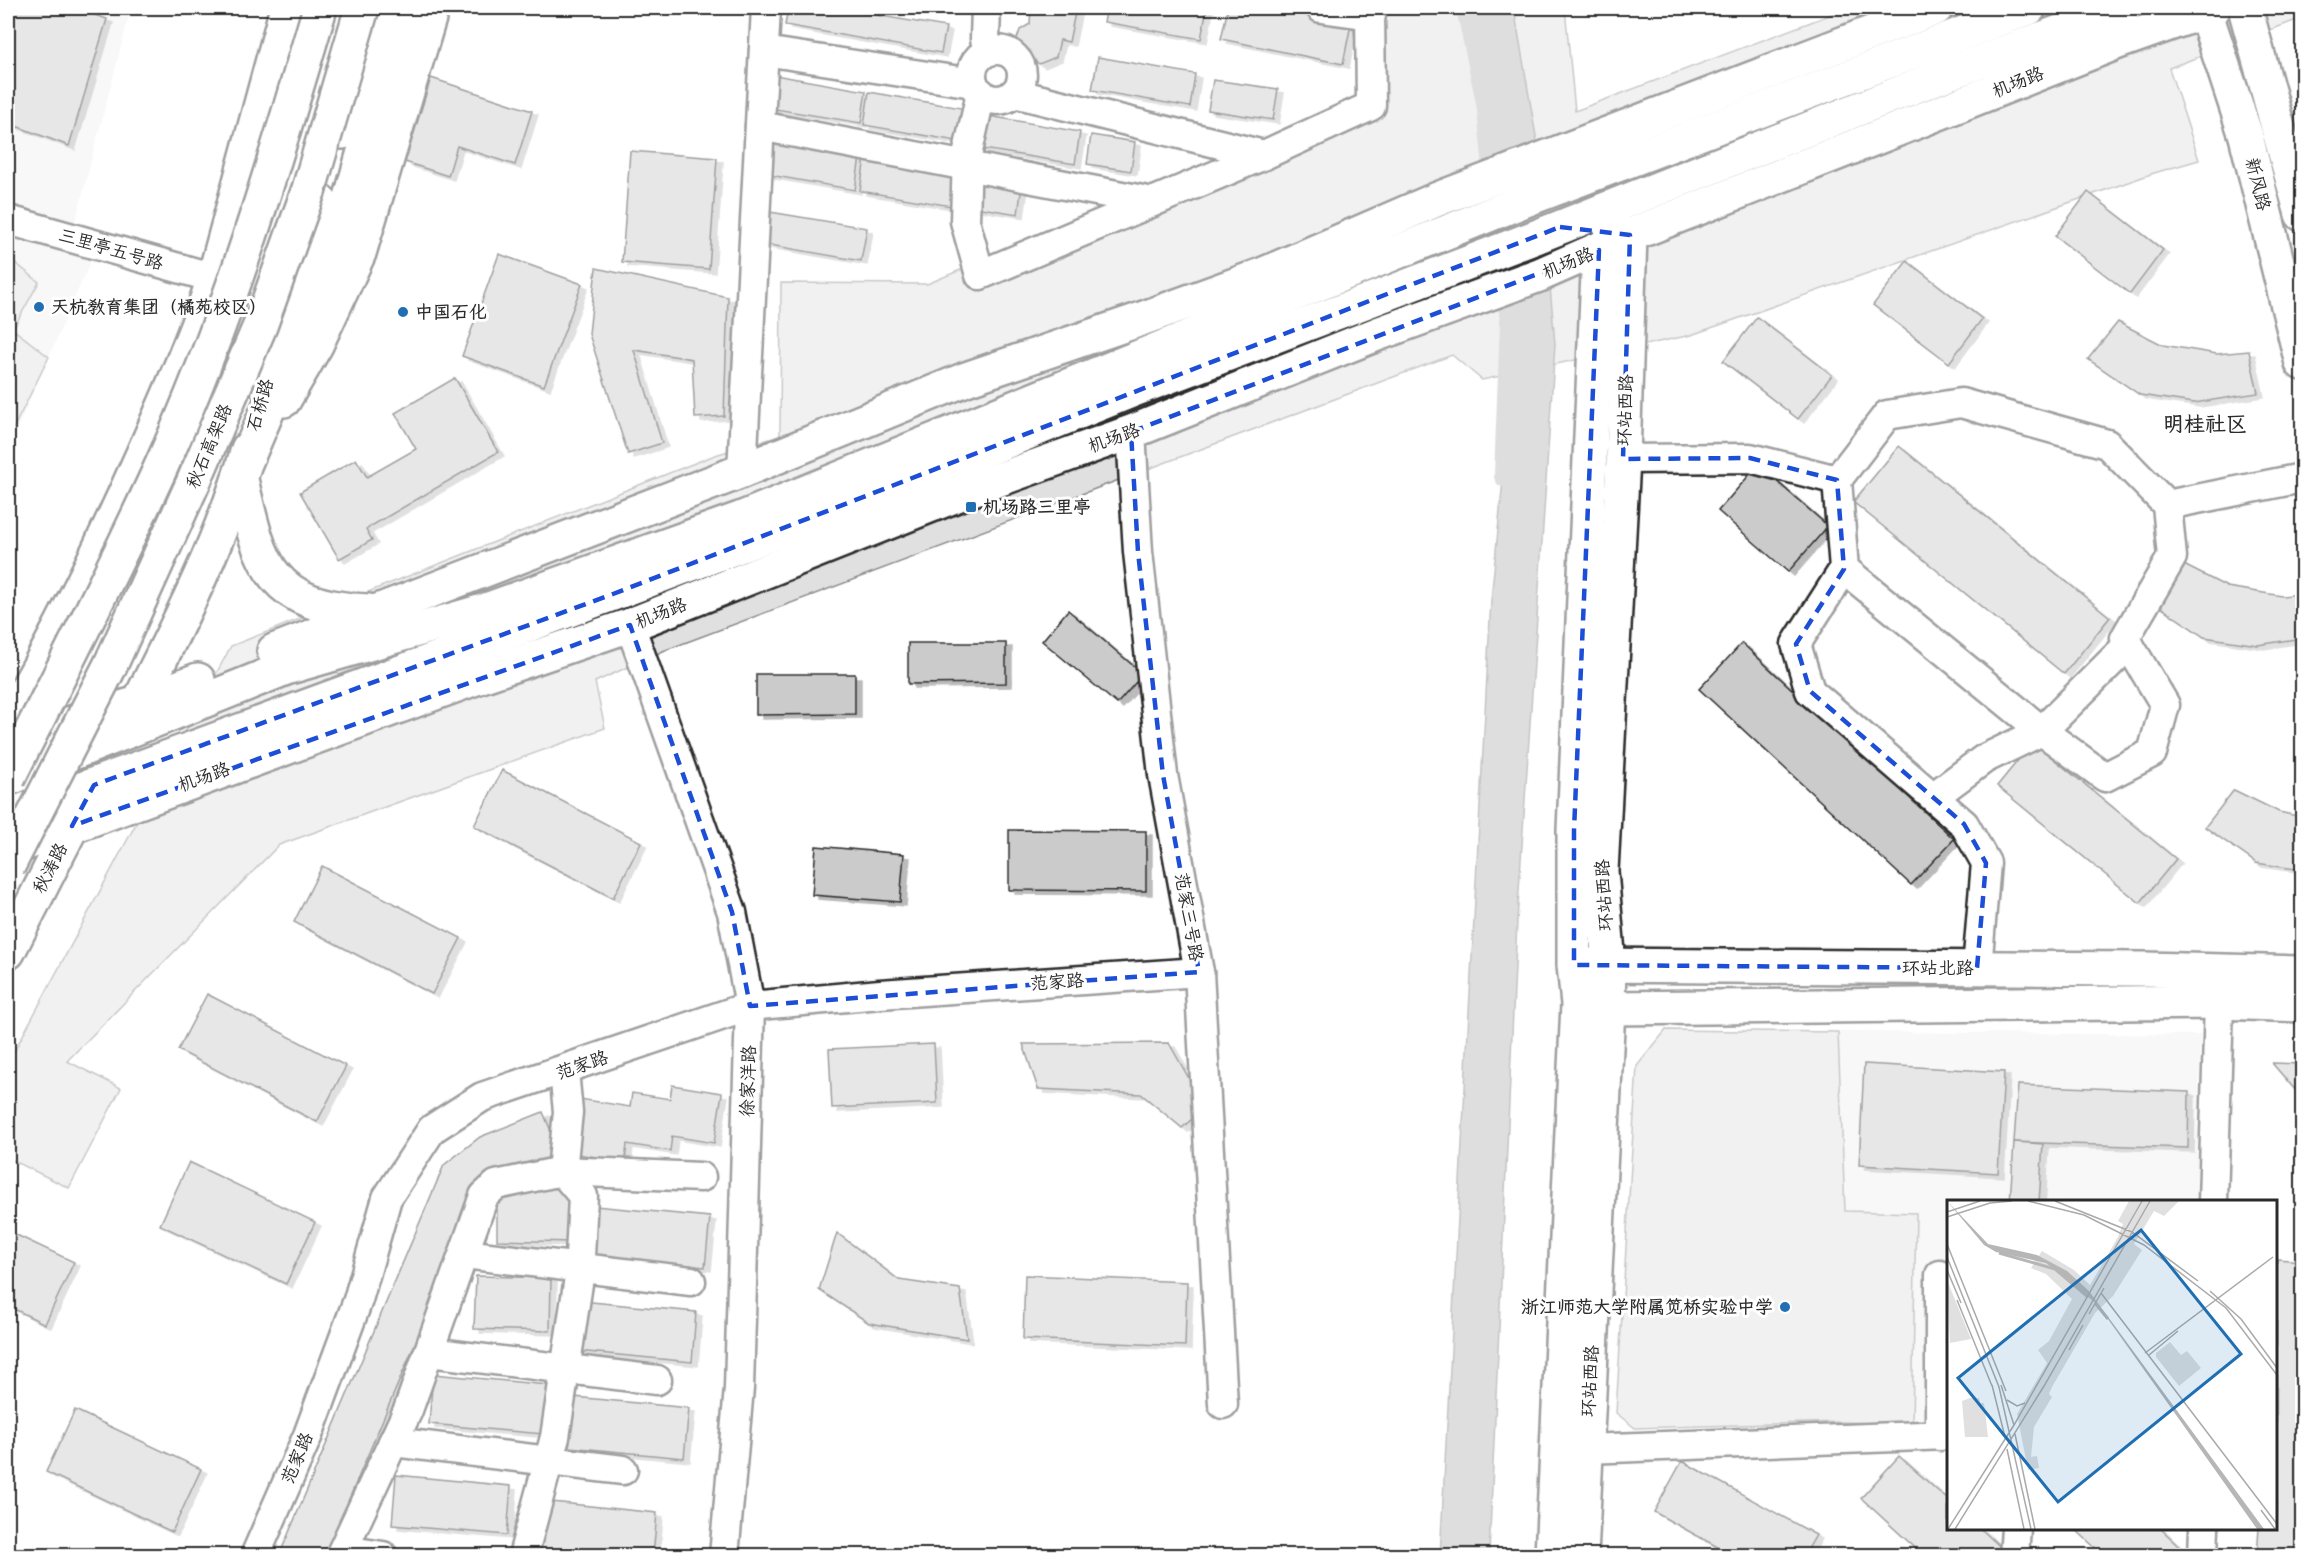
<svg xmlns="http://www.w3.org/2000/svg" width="2310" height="1563" font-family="Delius,'LXGW WenKai TC',sans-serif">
<defs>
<filter id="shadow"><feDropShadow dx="6" dy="4" stdDeviation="0" flood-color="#0004"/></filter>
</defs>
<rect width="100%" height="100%" fill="#fff"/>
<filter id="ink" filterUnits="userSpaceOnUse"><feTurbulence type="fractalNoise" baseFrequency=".0167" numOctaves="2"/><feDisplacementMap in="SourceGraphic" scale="12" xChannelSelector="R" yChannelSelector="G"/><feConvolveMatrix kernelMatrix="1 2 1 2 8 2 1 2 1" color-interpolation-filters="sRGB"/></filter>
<g filter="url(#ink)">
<g fill="#efefef">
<polygon points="8,8 131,8 71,238 8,220"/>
<polygon points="8,234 93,256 8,449"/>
<polygon points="1666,1030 2200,1035 2196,1201 1948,1202 1948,1422 1841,1422 1635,1428 1616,1413 1637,1066"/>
</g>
<g fill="#e0e0e0" stroke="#868686" stroke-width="1.5">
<polygon points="1352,8 1565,8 1575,111 1848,8 2302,8 2302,18 2169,68 2199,160 2154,173 1691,335 1482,380 1452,355 663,651 595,682 605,728 279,845 67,1061 121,1088 69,1188 8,1158 8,1063 231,646 715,455 780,436 781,283 927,284 1360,103"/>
<polygon points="8,257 39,282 13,329 49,357 8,439"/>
<polygon points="1666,1030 1838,1032 1845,1211 1916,1213 1912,1424 1841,1422 1635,1428 1616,1413 1637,1066"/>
</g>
<polygon fill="#b6b6b6" stroke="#7e7e7e" stroke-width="1.5" points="1471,8 1514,8 1538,148 1555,344 1517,921 1489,1555 1440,1556 1491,600 1520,311"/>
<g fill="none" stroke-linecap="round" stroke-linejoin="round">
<polyline stroke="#b6b6b6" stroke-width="22" points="1467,8 1487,102 1511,322 1505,476"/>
</g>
<g fill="#cbcbcb" stroke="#2b2b2b" stroke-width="1.5" filter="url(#shadow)">
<polygon points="8,8 73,8 107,19 69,146 8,123"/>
<polygon points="788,8 835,8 946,27 941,53 785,25"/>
<polygon points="1031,8 1076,8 1069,42 1060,40 1056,57 1039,64 1024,53 1016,42 1020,30 1030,24"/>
<polygon points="1107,8 1207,8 1201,39 1104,22"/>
<polygon points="1228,8 1268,8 1351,24 1343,64 1221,39"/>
<polygon points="1098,57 1195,74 1190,107 1092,90"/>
<polygon points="769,74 866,91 861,123 763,107"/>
<polygon points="431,78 532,111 515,165 457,146 448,176 405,162"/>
<polygon points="1213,80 1278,89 1273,120 1208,110"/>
<polygon points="869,92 967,109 962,142 864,125"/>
<polygon points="983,115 1080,132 1075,164 977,148"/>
<polygon points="1091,135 1135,142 1131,171 1087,164"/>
<polygon points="763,141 860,157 855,190 758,173"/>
<polygon points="630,151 717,158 709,269 622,262"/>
<polygon points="865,158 963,174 957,207 860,191"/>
<polygon points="979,178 1022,185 1018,214 974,207"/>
<polygon points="2088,192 2163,250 2130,294 2055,236"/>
<polygon points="770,212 867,228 861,261 764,244"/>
<polygon points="499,254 582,284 544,386 462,356"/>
<polygon points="1907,261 1982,319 1949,363 1873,305"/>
<polygon points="596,268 728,297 724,416 695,418 692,359 634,350 662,443 628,454 589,334"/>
<polygon points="1757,317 1832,375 1798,419 1723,361"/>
<polygon points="2118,322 2163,345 2217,354 2249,351 2258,393 2194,403 2140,395 2088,359"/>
<polygon points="455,378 498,452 366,529 372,540 339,559 300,492 356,459 367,477 416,449 395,413"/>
<polygon points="1899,446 2110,617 2064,674 1853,502"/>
<polygon points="1758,465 1828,526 1788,572 1718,511"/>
<polygon points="2182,564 2227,587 2282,596 2302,594 2302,638 2258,645 2204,637 2152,601"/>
<polygon points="1068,610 1143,674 1117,704 1042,641"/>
<polygon points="908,643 1006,643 1006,683 908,684"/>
<polygon points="1742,643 1954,839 1911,885 1699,689"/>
<polygon points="756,674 855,674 855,714 756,715"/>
<polygon points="2033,742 2176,859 2140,903 1997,786"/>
<polygon points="502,770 641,842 613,898 474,826"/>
<polygon points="2234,790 2279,812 2302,817 2302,870 2256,863 2205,827"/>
<polygon points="1009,830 1146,831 1146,891 1009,890"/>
<polygon points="816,846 904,854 900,902 812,895"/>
<polygon points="322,866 461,938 432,994 294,922"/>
<polygon points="207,994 346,1066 317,1122 178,1050"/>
<polygon points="1169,1043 1205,1107 1182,1128 1141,1094 1038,1089 1023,1044"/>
<polygon points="934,1044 937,1103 832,1108 829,1049"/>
<polygon points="2272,1063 2302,1064 2302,1098"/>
<polygon points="1864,1064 2004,1072 1998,1173 1859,1165"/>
<polygon points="672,1085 722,1093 714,1143 672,1136 670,1151 627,1144 625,1162 572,1153 580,1099 630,1107 632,1093 670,1099"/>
<polygon points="2018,1085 2189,1092 2188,1148 2014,1142"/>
<polygon points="543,1112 561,1155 481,1188 325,1556 279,1556 444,1165 480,1137"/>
<polygon points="2014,1142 2043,1144 2039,1202 2010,1202"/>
<polygon points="189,1162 315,1222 286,1284 160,1225"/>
<polygon points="497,1187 573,1189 572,1242 497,1240"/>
<polygon points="595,1206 710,1217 705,1267 591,1256"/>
<polygon points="8,1231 74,1262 45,1324 8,1306"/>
<polygon points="837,1233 899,1280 960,1289 967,1339 869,1323 819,1290"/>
<polygon points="2277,1259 2302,1261 2302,1556 2257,1556 2259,1528 2276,1528"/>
<polygon points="1025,1275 1187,1282 1185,1346 1023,1339"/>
<polygon points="476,1276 551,1278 550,1331 474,1329"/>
<polygon points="581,1301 696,1312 692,1362 577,1351"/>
<polygon points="433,1374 548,1385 544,1434 429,1424"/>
<polygon points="574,1397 689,1408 684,1458 569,1447"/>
<polygon points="75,1410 201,1469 172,1532 46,1472"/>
<polygon points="1899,1456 1948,1500 1948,1528 1980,1528 2010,1556 1924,1556 1861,1498"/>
<polygon points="1682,1461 1816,1535 1804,1556 1734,1556 1654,1512"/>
<polygon points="396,1475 511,1486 507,1535 392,1525"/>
<polygon points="542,1501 657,1513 653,1556 581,1556 538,1551"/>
<polygon points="2074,1528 2160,1528 2190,1556 2104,1556"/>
</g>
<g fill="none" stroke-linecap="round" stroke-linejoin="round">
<g stroke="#2b2b2b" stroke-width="33">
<g id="minor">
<polyline points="986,8 985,39 989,51"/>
<polyline points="1321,8 1371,15"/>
<circle cx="997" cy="75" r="25"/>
<polyline points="764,51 973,83"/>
<polyline points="981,93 967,156 965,221 980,275 1264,155 1371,106 1370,8"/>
<polyline points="1014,93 1264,155"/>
<polyline points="760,126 1153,202"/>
<polyline points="8,220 214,278"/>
<polyline points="1131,432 1138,552 1163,775 1199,972 1223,1404"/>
<polyline points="1623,459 1750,458 1837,480"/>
<polyline points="742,471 766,8"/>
<polyline points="2167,505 2302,478"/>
<polyline points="1844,569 2042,731 2105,777 2152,753 2165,705 2125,638 2172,557 2167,505 2107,444 1961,403 1887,415 1837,480 1844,569 1796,644 1810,691 1964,824 1986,863 1977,968"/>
<polyline points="630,625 732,912 750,1006 739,1388 724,1556"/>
<polyline points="1933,797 1984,759 2042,731 2129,644"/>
<polyline points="2213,1202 2219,1002"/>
<polyline points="464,1254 691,1281"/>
<polyline points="429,1352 657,1380"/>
<polyline points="1940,1436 1940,1275"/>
<polyline points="393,1442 623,1470"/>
<polyline points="1586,1449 1948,1435"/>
<polyline points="343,1550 383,1556"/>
<polyline points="255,1556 308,1435 358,1300 387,1198 432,1129 482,1097 750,1006 880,994 1199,972"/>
<polyline points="340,1556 408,1410 484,1196 496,1185 562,1171 701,1177"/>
<polyline points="523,1556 555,1437 579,1277 583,1196 562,1171 568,1112 564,1071"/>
<polyline points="2014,1556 2016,1528"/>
<polyline points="2203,1556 2204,1528"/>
</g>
</g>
<g stroke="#2b2b2b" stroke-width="38">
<g id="major">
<polyline points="2204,8 2246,136 2302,363"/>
<polyline points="2245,8 2302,214"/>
<polyline points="342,132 381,8"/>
<polyline points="266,385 320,201"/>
<polyline points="284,400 316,345 359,253 432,8"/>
<path d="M243,470L240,475C260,563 267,607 369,611"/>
<polyline points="274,651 742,471 966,379 1133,322 1262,275 1438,199 1936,8"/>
<path d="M134,712C177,627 222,540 248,449"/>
<path d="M8,721C59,636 102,546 142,456C172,389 201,322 223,252"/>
<polyline points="8,742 138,703 198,680"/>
<polyline points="8,779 286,668 486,610 740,519 1528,199 2029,8"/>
<polyline points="8,816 613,594 871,496 1134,390 1536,237 1944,75 2124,8"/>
<polyline points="8,850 484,675 630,625 967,491 1131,432 1377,334 1539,275 1630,235 2118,42 2214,8"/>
<polyline points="8,952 76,818"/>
<polyline points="1587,965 2145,969 2302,973"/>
<polyline points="1586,1005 1608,1008 2219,1002 2302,1005"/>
<polyline points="1552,1556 1578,1004 1574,965 1574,830 1599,250"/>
<polyline points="1581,1556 1608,1008 1609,965 1601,871 1623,459 1630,235 1611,233"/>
</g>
</g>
<g stroke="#2b2b2b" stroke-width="38">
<g id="highway">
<polyline points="214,278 287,8"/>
<polyline points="240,475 336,250 405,8"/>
</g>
</g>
<use href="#minor" stroke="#fff" stroke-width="28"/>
<use href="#major" stroke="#fff" stroke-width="33"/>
<use href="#highway" stroke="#fff" stroke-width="33"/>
<g stroke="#2b2b2b" stroke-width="38" stroke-linecap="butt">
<g id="highway-bridge">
<path d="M8,778C59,676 112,574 160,469C228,321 274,164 320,8"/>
<polyline points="8,866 110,666 193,483 260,326 309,189 362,8"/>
</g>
</g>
<use href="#highway-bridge" stroke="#fff" stroke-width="33"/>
</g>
</g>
<path d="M0 0H2310V1563H0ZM1560,227L1630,235L1623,459L1750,458L1837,480L1844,569L1796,644L1810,691L1964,824L1986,863L1977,968L1574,965V830L1599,250L1131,432L1138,552L1163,775L1199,972L750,1006L732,912L630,625L72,826L94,785L613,594Z" fill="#fff" fill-opacity=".55" fill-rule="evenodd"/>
<path fill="none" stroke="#1d4ed8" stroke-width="4.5" stroke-dasharray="12 8" stroke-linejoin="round" d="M1560,227L1630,235L1623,459L1750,458L1837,480L1844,569L1796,644L1810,691L1964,824L1986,863L1977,968L1574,965V830L1599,250L1131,432L1138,552L1163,775L1199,972L750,1006L732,912L630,625L72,826L94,785L613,594Z"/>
<g fill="#1f6fb2" stroke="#fff" stroke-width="2">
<circle cx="39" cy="307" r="6"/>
<circle cx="403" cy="312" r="6"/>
<rect x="965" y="501" width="12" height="12" rx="3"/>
<circle cx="1785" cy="1307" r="6"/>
</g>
<g text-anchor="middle" stroke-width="6" stroke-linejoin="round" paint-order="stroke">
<g font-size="18" fill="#2b2b2b" stroke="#fff">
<text transform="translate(2018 82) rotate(-22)" y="6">机场路</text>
<text transform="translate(2258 184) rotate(76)" y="6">新风路</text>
<text transform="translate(111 249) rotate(16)" y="6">三里亭五号路</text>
<text transform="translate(1568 263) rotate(-23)" y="6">机场路</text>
<text transform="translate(260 405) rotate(-74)" y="6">石桥路</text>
<text transform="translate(1625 410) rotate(-88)" y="6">环站西路</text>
<text transform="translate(1114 438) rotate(-20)" y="6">机场路</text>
<text transform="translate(209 446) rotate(-67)" y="6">秋石高架路</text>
<text transform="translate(661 613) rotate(-22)" y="6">机场路</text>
<text transform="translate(204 777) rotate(-20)" y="6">机场路</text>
<text transform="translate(50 868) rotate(-63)" y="6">秋涛路</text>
<text transform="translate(1604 895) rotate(-93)" y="6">环站西路</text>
<text transform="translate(1189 917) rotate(80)" y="6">范家三号路</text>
<text x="1938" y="974">环站北路</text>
<text transform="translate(1057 982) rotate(-4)" y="6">范家路</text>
<text transform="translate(582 1065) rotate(-19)" y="6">范家路</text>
<text transform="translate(748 1081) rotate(-88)" y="6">徐家洋路</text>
<text transform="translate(1590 1381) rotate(-87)" y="6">环站西路</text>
<text transform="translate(297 1458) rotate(-67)" y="6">范家路</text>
</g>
<g font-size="18" font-weight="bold" fill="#2b2b2b" stroke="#fff" text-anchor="start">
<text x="51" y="313">天杭教育集团（橘苑校区）</text>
<text x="415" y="318">中国石化</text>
<text x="983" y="513">机场路三里亭</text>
<text x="1773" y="1313" text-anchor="end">浙江师范大学附属笕桥实验中学</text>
</g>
<g font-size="21" font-weight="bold" fill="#2b2b2b" stroke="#fff">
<text x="2205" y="431">明桂社区</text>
</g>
</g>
<g transform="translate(1947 1200)">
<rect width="330" height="330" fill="#fff"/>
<path d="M182,1H232L217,16L207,11L187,44L195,50L166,96L148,113L105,187L102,194L105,197L87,227L84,257L90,256L92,268L81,270L70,214L100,163L91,150L102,141L125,99L99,74L84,68L95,51L127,70L143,85L171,37L176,24L171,21ZM0,80L24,139L3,143ZM223,142L234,155L240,151L254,168L232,186L209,157V153ZM23,198H32L33,203H37L41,237H18L15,201Z" fill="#e0e0e0"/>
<path d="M0,1L41,44L90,55L120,71L142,91L317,329H310L151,105L99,63L49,52L37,45Z" fill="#b6b6b6"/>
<path fill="none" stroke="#b6b6b6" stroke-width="3" d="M52,53L108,69L141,97M148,103L161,119"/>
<path fill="none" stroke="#aaa" stroke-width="1.5" d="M81,1L137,15L197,45L279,108L330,175M108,1L185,32L251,81M0,12L33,1M0,17L43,3L65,1M0,44L59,191M0,57L52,187L84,329M0,70L14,103M263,91L294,119L330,168M154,93L330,324M10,100L45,186M142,114L157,88M122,150L136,125M198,153L326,57M202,155L231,131M45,185L58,237M54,185L67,225M60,200L70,206L78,203M68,234L88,329M60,249L77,329M314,310L328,329M1,329L67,225L195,1M8,329L97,186L203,1"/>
<path fill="#1f6fb2" fill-opacity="0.15" stroke="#1f6fb2" stroke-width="3" d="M194,30L294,154L111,302L11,178Z"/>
<rect width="330" height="330" fill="none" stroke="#2b2b2b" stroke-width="3"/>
</g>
<rect width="2310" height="1563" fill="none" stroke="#fff" stroke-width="30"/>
<rect x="15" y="15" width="2280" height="1533" fill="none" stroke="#2b2b2b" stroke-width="2" filter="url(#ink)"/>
</svg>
